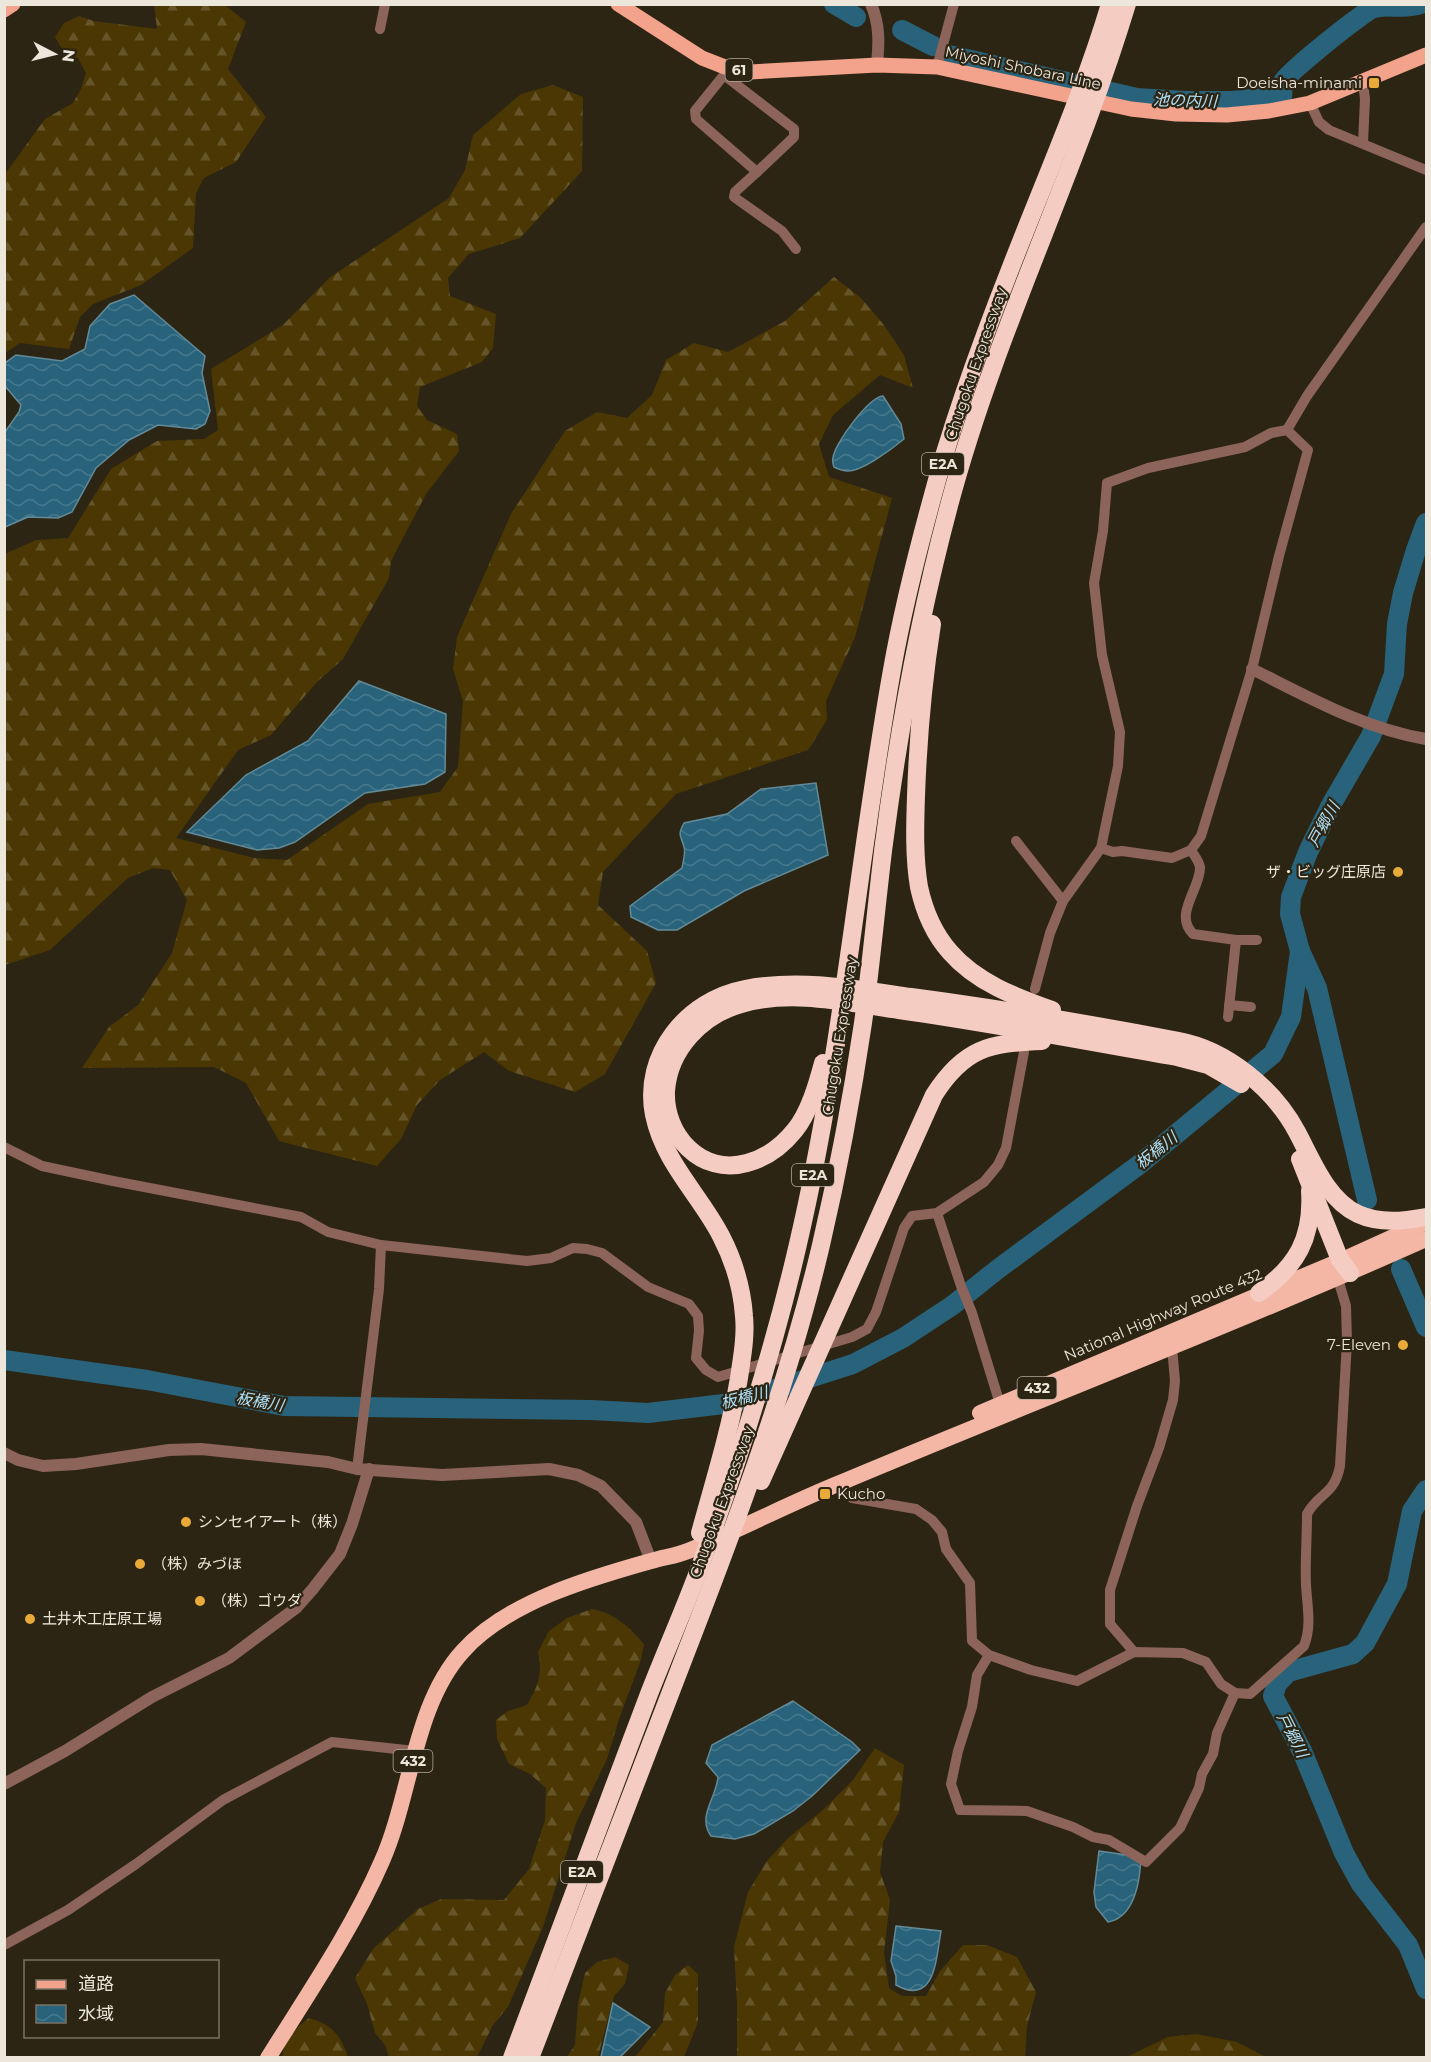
<svg xmlns="http://www.w3.org/2000/svg" width="1431" height="2062" font-family="Montserrat,'Noto Sans JP',sans-serif">
<defs>
<pattern id="forest-firs" width="22" height="20" patternUnits="userSpaceOnUse" patternTransform="scale(1.5)"><rect width="22" height="20" fill="#4a3704"/><path d="M5 1l3.5 6h-7zM16 11l3.5 6h-7z" fill="#645428"/></pattern>
<pattern id="water-waves" width="16" height="10" patternUnits="userSpaceOnUse" patternTransform="scale(1.5)"><rect width="16" height="10" fill="#28637b"/><path d="M0 5q4-4 8 0t8 0" fill="none" stroke="#47798d"/></pattern>
</defs>
<rect width="100%" height="100%" fill="#2d2513"/>
<g fill="url(#forest-firs)">
<polygon points="154,5 225,5 246,22 228,69 266,117 236,162 204,178 196,193 193,248 141,285 93,304 80,317 69,349 20,343 5,353 5,174 45,119 73,103 81,89 86,73 78,58 63,51 55,37 64,23 79,16 94,21 157,29"/>
<polygon points="553,85 583,97 582,171 520,238 469,254 448,278 450,296 496,314 493,348 482,362 420,387 417,406 427,420 457,434 459,451 426,494 391,561 389,578 343,659 317,682 271,735 238,750 176,838 254,858 287,860 368,804 440,792 458,767 463,701 453,669 457,637 511,514 565,431 597,412 627,418 652,395 666,360 694,343 728,352 785,321 834,277 861,298 884,325 904,355 913,388 880,375 833,415 819,444 829,477 892,498 855,637 826,701 827,720 808,750 676,794 603,872 598,905 647,951 656,983 605,1074 575,1092 509,1071 484,1052 440,1080 417,1105 401,1139 377,1166 279,1141 246,1083 214,1067 82,1068 109,1027 138,1005 172,953 187,900 170,870 153,868 128,878 50,950 5,965 5,554 36,540 68,538 111,469 157,441 204,439 218,430 211,369 283,325 329,278 449,198 465,170 473,135 521,94"/>
<path d="M592,1609C616,1614 628,1626 644,1644L641,1660L619,1719L607,1759L576,1823L543,1927L508,2007L493,2025L477,2057H389L385,2045L375,2033L367,2004L355,1978L373,1949L418,1909L441,1899L504,1900L529,1869L545,1820L546,1788L530,1774L509,1764L497,1739L496,1720L508,1711L527,1705C538,1687 543,1673 538,1652L549,1631L567,1618Z"/>
<polygon points="875,1748 904,1765 899,1812 883,1842 880,1872 890,1900 884,1953 889,1988 902,1996 926,1996 940,1971 963,1945 987,1945 1017,1957 1036,1992 1027,2026 1025,2057 737,2057 737,2004 734,1947 748,1892 767,1861 788,1838 823,1810 853,1780"/>
<polygon points="615,1957 629,1965 625,1984 614,1996 598,2057 567,2057 575,2045 578,2004 585,1973 597,1962"/>
<polygon points="688,1965 698,1974 698,2022 684,2057 635,2057 663,2022 665,1993 676,1974"/>
<path d="M309,2018C333,2025 340,2035 348,2057L282,2058C284,2040 295,2028 309,2018Z"/>
<polygon points="1196,2034 1237,2042 1266,2057 1127,2057 1168,2037"/>
</g>
<g fill="url(#water-waves)" stroke="#638a98" stroke-width="1.5">
<polygon points="134,295 205,356 202,373 210,411 205,424 196,429 158,425 129,440 96,468 72,512 58,518 28,517 5,527 5,432 19,412 21,405 5,386 5,363 16,355 62,361 85,349 90,326 110,304"/>
<path d="M883,396L901,424L904,439C893,448 863,471 848,471C844,471 838,469 834,467C833,464 832,461 833,458C834,444 869,397 883,396Z"/>
<polygon points="359,681 446,714 445,772 425,784 365,793 295,842 279,848 257,850 187,832 246,775 308,741"/>
<path d="M816,783L828,855L744,891L677,930H658L631,917L630,906L682,868C683,862 686,852 684,847C681,835 677,836 684,823L727,814L761,789Z"/>
<path d="M793,1701L852,1742L860,1750L812,1796L793,1811L754,1834L735,1839L711,1836C697,1816 716,1799 718,1777L706,1763L712,1745Z"/>
<path d="M1099,1851L1141,1857C1140,1880 1135,1917 1108,1922L1096,1907L1094,1892Z"/>
<path d="M896,1926L941,1931C936,1957 936,2007 896,1985V1976L891,1961Z"/>
<polygon points="613,2003 650,2027 620,2057 601,2057"/>
</g>
<g fill="none" stroke-linecap="round" stroke-linejoin="round">
<g stroke="#28637b" stroke-width="20">
<polyline points="834,4 856,17"/>
<polyline points="902,30 933,46"/>
<path d="M949,55L1137,98L1185,101H1232L1282,96C1283,93 1282,86 1283,82C1288,72 1364,11 1374,8C1390,4 1405,10 1421,4"/>
<polyline points="1367,1200 1317,988 1300,951 1290,914 1291,897 1308,852 1331,805 1371,736 1394,674 1397,624 1403,593 1416,550 1426,523"/>
<polyline points="1401,1269 1426,1327"/>
<polyline points="4,1360 147,1380 284,1406 591,1410 648,1413 732,1403 853,1364 903,1338 953,1305 998,1269 1140,1164 1273,1054 1291,1017 1300,951"/>
<polyline points="1426,1490 1412,1511 1397,1584 1365,1643 1353,1654 1288,1672 1277,1684 1273,1696 1302,1751 1344,1853 1361,1884 1408,1945 1426,1989"/>
</g>
<g stroke="#8c645a" stroke-width="10">
<polyline points="380,29 385,4"/>
<polyline points="725,67 724,75 695,111 696,119 757,172 735,192 734,197 782,231 796,249"/>
<polyline points="937,67 954,4"/>
<polyline points="724,75 794,129 794,137 757,172"/>
<polyline points="1310,103 1319,122 1329,130 1426,170"/>
<polyline points="1363,143 1365,99 1363,83"/>
<polyline points="1287,430 1307,396 1426,227"/>
<polyline points="1016,841 1063,901"/>
<polyline points="1101,848 1113,852 1122,851 1172,858 1191,850 1201,836 1252,669 1279,556 1308,450 1287,430"/>
<path d="M1191,850C1194,855 1199,861 1200,867C1201,888 1173,914 1193,934L1236,940L1228,1017"/>
<polyline points="1236,940 1257,940"/>
<polyline points="1035,989 1050,933 1063,901 1101,848 1118,766 1120,732 1102,655 1094,583 1103,531 1107,483 1148,468 1245,447 1271,433 1287,430"/>
<polyline points="1229,1005 1251,1007"/>
<polyline points="4,1147 42,1166 113,1181 301,1217 328,1232 381,1245 527,1261 551,1258 573,1248 587,1249 602,1253 648,1287 689,1304 698,1316 699,1331 696,1358 706,1370 718,1377 852,1337 867,1329 876,1312 904,1228 912,1216 937,1213 984,1182 998,1165 1006,1148 1024,1052"/>
<polyline points="937,1213 961,1286 972,1313 1000,1404"/>
<polyline points="357,1469 379,1289 381,1245"/>
<path d="M836,1484L852,1498L916,1509L932,1520L942,1532L946,1549L970,1583L972,1641L989,1655L1031,1670L1077,1681L1134,1652L1183,1653L1206,1662L1221,1684L1235,1693L1250,1694L1304,1646C1312,1626 1307,1605 1306,1585C1305,1562 1307,1538 1307,1514C1319,1492 1334,1496 1340,1466L1347,1341L1346,1306L1338,1279"/>
<polyline points="1134,1652 1110,1624 1110,1590 1137,1506 1159,1448 1173,1400 1175,1381 1172,1347"/>
<polyline points="989,1655 977,1675 972,1707 958,1751 951,1784 960,1810 1027,1811 1073,1827 1093,1837 1109,1840 1146,1862 1180,1828 1199,1788 1202,1774 1213,1754 1217,1733 1235,1693"/>
<polyline points="4,1945 68,1910 136,1864 223,1800 332,1742 415,1751"/>
</g>
<g stroke="#8c645a" stroke-width="12">
<path d="M871,4C880,25 879,43 877,65"/>
<path d="M1252,669C1308,697 1365,729 1426,739"/>
<polyline points="4,1453 18,1460 43,1466 76,1464 169,1450 201,1449 328,1462 357,1469 442,1475 549,1469 578,1475 601,1486 636,1522 651,1561"/>
<polyline points="4,1784 65,1751 152,1697 229,1658 296,1608 312,1590 340,1554 352,1524 369,1469"/>
</g>
<g stroke="#f3a28c" stroke-width="15">
<polyline points="618,4 702,58 725,67 750,72 877,65 937,67 1131,109 1176,114 1227,115 1269,111 1310,103 1426,55"/>
<polyline points="4,10 13,4"/>
</g>
<g stroke="#f4b7a6" stroke-width="16">
<polyline points="980,1413 1349,1257 1426,1222"/>
<path d="M268,2058C308,1994 352,1930 382,1861C411,1796 414,1704 463,1651C507,1602 590,1578 651,1561C664,1557 676,1556 688,1551C739,1530 788,1504 840,1483C1035,1401 1233,1325 1426,1239"/>
</g>
<g stroke="#f4ccc1" stroke-width="18">
<path d="M932,624C923,681 918,738 916,796C915,826 914,857 919,887C924,910 934,934 950,952C976,982 1015,997 1052,1010"/>
<path d="M823,1063C817,1085 809,1113 795,1130C783,1145 766,1158 747,1163C701,1176 664,1135 666,1091C669,1049 702,1015 741,1004C793,989 848,1003 899,1010C992,1023 1084,1041 1177,1057L1208,1065L1241,1084"/>
<polyline points="1300,1159 1340,1260 1350,1273"/>
<path d="M1259,1293C1297,1266 1313,1238 1310,1191"/>
<path d="M761,1481L934,1095C964,1048 989,1043 1042,1041"/>
<path d="M700,1533C714,1482 730,1431 739,1378C742,1357 746,1337 744,1316C742,1288 734,1261 721,1236C700,1195 664,1163 654,1115C642,1055 687,1000 745,989C801,978 856,989 911,997C1001,1009 1090,1024 1179,1041C1227,1050 1274,1089 1297,1132C1312,1160 1327,1200 1358,1214C1380,1224 1404,1221 1426,1217"/>
<path d="M512,2058C558,1936 603,1815 649,1694C666,1650 685,1608 701,1564C739,1459 773,1353 798,1244C842,1055 858,861 892,670C902,613 916,557 931,502C952,422 981,343 1011,267C1045,179 1083,94 1110,4"/>
<path d="M530,2058C582,1923 634,1789 685,1655C737,1521 788,1385 821,1245C838,1172 852,1097 863,1023C871,966 876,909 883,851C898,734 919,617 950,502C996,331 1076,173 1127,4"/>
</g>
</g>
<g fill="#eaaa39" stroke="#2d2513" stroke-width="2">
<rect x="1368" y="77" width="12" height="12" rx="3"/>
<circle cx="1398" cy="872" r="6"/>
<circle cx="1403" cy="1345" r="6"/>
<rect x="819" y="1488" width="12" height="12" rx="3"/>
<circle cx="186" cy="1522" r="6"/>
<circle cx="140" cy="1564" r="6"/>
<circle cx="200" cy="1601" r="6"/>
<circle cx="30" cy="1619" r="6"/>
</g>
<g text-anchor="middle" stroke-width="4.5" stroke-linejoin="round" paint-order="stroke">
<g fill="#2d2513" stroke="#b3ac9f" stroke-width="1.5">
<rect x="725.5" y="59" width="27" height="22" rx="4.5"/>
<rect x="922" y="453" width="42" height="22" rx="4.5"/>
<rect x="792" y="1164" width="42" height="22" rx="4.5"/>
<rect x="1017.5" y="1377" width="39" height="22" rx="4.5"/>
<rect x="393.5" y="1750" width="39" height="22" rx="4.5"/>
<rect x="561" y="1861" width="42" height="22" rx="4.5"/>
</g>
<g font-size="14" font-weight="bold" fill="#ece6db">
<text x="739" y="75">61</text>
<text x="943" y="469">E2A</text>
<text x="813" y="1180">E2A</text>
<text x="1037" y="1393">432</text>
<text x="413" y="1766">432</text>
<text x="582" y="1877">E2A</text>
</g>
<g font-size="15" fill="#ece6db" stroke="#2d2513">
<text transform="translate(1023 68) rotate(12)" y="5">Miyoshi Shobara Line</text>
<text transform="translate(976 364) rotate(-71)" y="5">Chugoku Expressway</text>
<text transform="translate(840 1036) rotate(-81)" y="5">Chugoku Expressway</text>
<text transform="translate(1163 1315) rotate(-23)" y="5">National Highway Route 432</text>
<text transform="translate(722 1502) rotate(-70)" y="5">Chugoku Expressway</text>
</g>
<g font-size="15" fill="#ece6db" stroke="#2d2513" text-anchor="start">
<text x="1362" y="88" text-anchor="end">Doeisha-minami</text>
<text x="1386" y="877" text-anchor="end">ザ・ビッグ庄原店</text>
<text x="1391" y="1350" text-anchor="end">7-Eleven</text>
<text x="837" y="1499">Kucho</text>
<text x="198" y="1527">シンセイアート（株）</text>
<text x="152" y="1569">（株）みづほ</text>
<text x="212" y="1606">（株）ゴウダ</text>
<text x="42" y="1624">土井木工庄原工場</text>
</g>
<g font-size="16" font-style="italic" fill="#b0e1f8" stroke="#2d2513">
<text transform="translate(1185 100) rotate(2)" y="6">池の内川</text>
<text transform="translate(1323 824) rotate(-61)" y="6">戸郷川</text>
<text transform="translate(1156 1150) rotate(-39)" y="6">板橋川</text>
<text transform="translate(744 1397) rotate(-14)" y="6">板橋川</text>
<text transform="translate(260 1401) rotate(10)" y="6">板橋川</text>
<text transform="translate(1293 1735) rotate(63)" y="6">戸郷川</text>
</g>
</g>
<rect width="1431" height="2062" fill="none" stroke="#ece6db" stroke-width="12"/>
<rect x="24" y="1960" width="195" height="78" fill="#2d2513" stroke="#797263" stroke-width="1.5"/>
<rect x="36" y="1980" width="30" height="9" fill="#f3a28c" stroke="#797263" stroke-width="1.5"/>
<text x="78" y="1990" font-size="18" fill="#ece6db">道路</text>
<rect x="36" y="2005" width="30" height="18" fill="url(#water-waves)" stroke="#797263" stroke-width="1.5"/>
<text x="78" y="2020" font-size="18" fill="#ece6db">水域</text>
<g transform="translate(54 54) rotate(97)" stroke="#2d2513" stroke-width="4.5" paint-order="stroke">
<path d="M0-4.5L10 22L0 15L-10 22Z" fill="#ece6db"/>
<text y="-9" font-size="16" font-weight="bold" text-anchor="middle" fill="#ece6db">N</text>
</g>
</svg>
